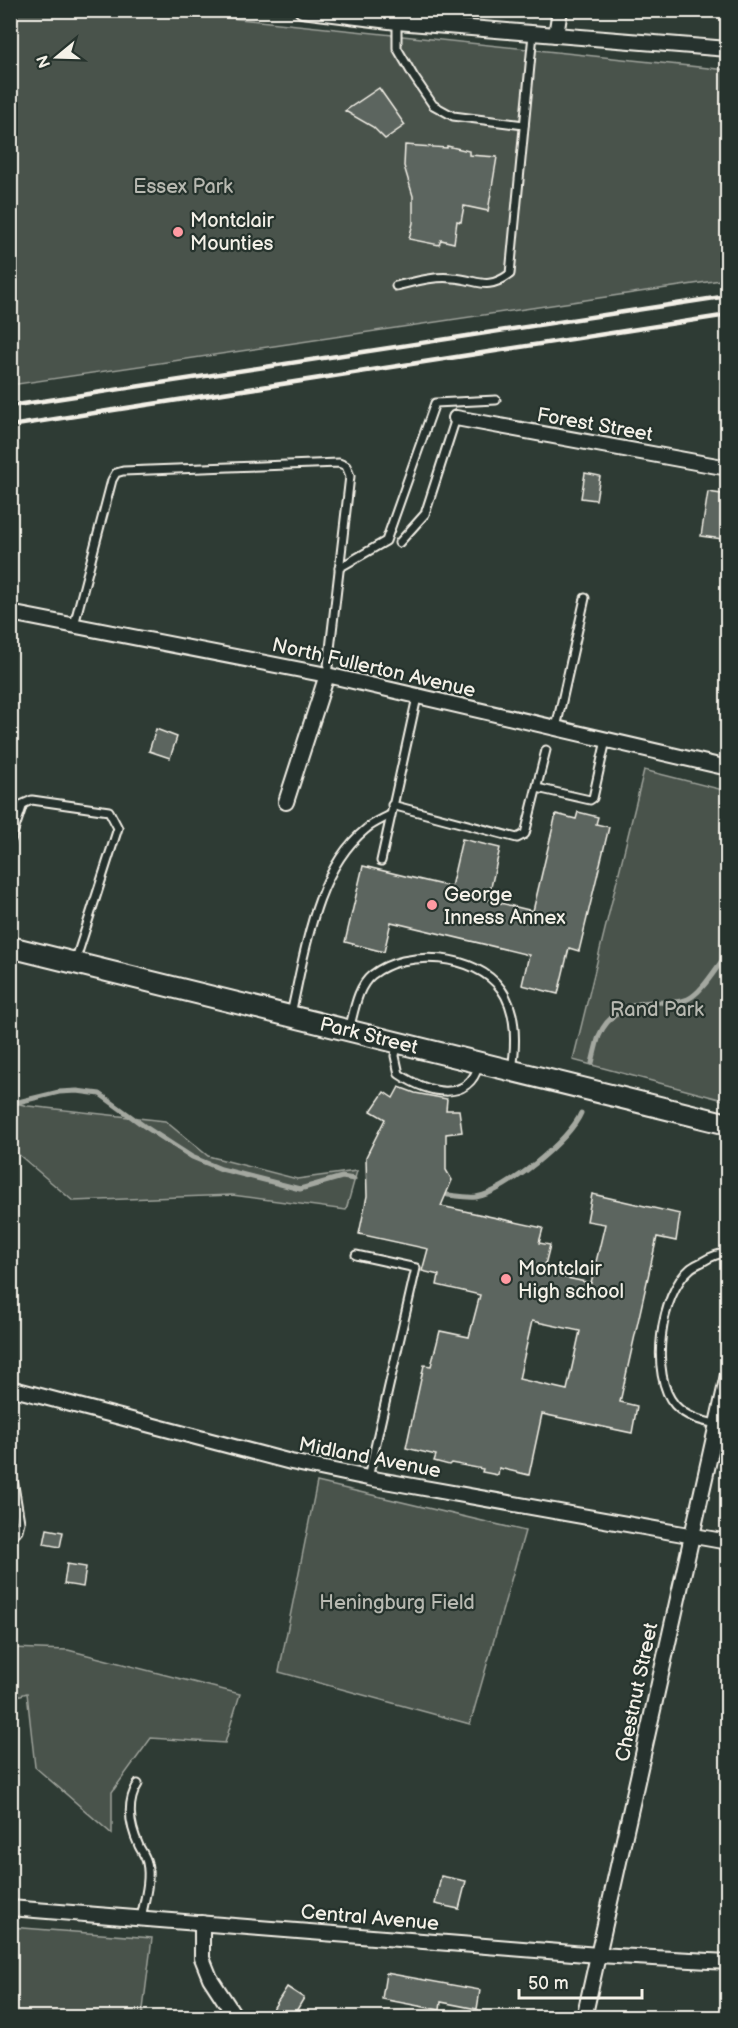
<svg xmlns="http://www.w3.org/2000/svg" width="738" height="2028" font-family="'Balsamiq Sans',sans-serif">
<rect width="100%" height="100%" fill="#2e3b34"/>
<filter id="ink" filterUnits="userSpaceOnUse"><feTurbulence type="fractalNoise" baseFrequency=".0167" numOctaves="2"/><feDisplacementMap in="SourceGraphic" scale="12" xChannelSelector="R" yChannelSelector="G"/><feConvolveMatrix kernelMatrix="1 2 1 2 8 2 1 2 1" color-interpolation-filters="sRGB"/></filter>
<g filter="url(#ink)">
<g fill="#48524c" stroke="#9ea29a" stroke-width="1.5">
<polygon points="11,11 164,11 727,70 727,279 11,385"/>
<polygon points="644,770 727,791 727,1101 573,1060"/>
<polygon points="11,1102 28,1106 165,1121 208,1156 297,1179 357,1171 346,1210 232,1195 73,1201 11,1148"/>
<polygon points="317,1482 525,1531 470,1724 279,1672"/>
<polygon points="11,1648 68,1650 240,1694 225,1743 151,1738 112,1792 112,1834 35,1767 27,1693 11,1698"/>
<polygon points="10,1927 152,1938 142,2017 11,2017"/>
</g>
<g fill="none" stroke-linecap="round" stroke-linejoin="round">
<g stroke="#a4a8a0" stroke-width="5">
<path d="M592,1063C594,1055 596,1045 599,1036C607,1015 630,1003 651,1002C663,1002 677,1004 688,999C702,993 717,966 728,953"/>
<polyline points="10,1104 59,1092 77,1091 100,1094 144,1126 192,1157 221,1169 300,1189 342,1177 354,1179"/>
<path d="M448,1195C457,1196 467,1198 476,1197C506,1192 570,1140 581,1113"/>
</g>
</g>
<g fill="#5c655e" stroke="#f4f1e8" stroke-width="1.5" fill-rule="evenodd">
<polygon points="379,88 405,125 385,139 373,127 345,111"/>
<polygon points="405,145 447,148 447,146 469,151 469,155 497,157 488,211 464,206 461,222 457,221 454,243 441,240 439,245 409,239 413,223 413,196 404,166"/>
<polygon points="585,473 600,476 596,500 581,498"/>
<polygon points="708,492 728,495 728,528 723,528 722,539 701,536"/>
<polygon points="156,729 177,737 170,758 149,751"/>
<polygon points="578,812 598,817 596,824 609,827 579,951 569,948 558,994 522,985 529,955 391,922 384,952 345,942 363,866 451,887 462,839 500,848 488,900 533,911 556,814 576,819"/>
<path d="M399,1087L415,1093L447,1099L446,1110H459L462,1132L446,1134V1170L452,1180L441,1206L543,1228L539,1243L550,1245L543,1273L591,1283L605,1224L587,1221L592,1194L680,1214L676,1241L657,1237L620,1402L637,1406L632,1433L542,1414L529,1475L499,1468L498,1475L482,1472L483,1469L451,1463L449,1465L434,1461L436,1455L406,1448L424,1365L431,1366L440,1331L469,1337L480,1295L437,1285L439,1275L422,1271L428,1249L359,1234L367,1196L366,1157L385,1119L371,1111L384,1092L393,1098ZM532,1321L580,1331L567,1390L519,1379Z"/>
<polygon points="47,1529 63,1532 60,1547 44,1544"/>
<polygon points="67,1564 86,1567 83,1587 64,1584"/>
<polygon points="441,1876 466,1881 459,1909 435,1904"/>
<polygon points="386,1973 480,1990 477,2009 441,2002 440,2010 382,1999"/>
<polygon points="287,1987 304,1998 292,2018 267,2018"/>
</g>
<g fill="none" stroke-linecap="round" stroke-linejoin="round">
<g stroke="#f4f1e8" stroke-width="11">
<g id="lane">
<polyline points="397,22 397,48 414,77 433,105 453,116 524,125"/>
<path d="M396,286C414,282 433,276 452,278C478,279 485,292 510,274L533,34"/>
<polyline points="399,543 425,514 456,418"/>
<polyline points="339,568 386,541 435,403 496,400"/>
<polyline points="74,625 112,480 116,473 123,471 339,463 346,466 350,476 327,675"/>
<polyline points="556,728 585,598"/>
<polyline points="537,788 590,800 593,798 606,740"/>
<polyline points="392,805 517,838 525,834 546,750"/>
<polyline points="10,843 23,804 32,800 109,811 118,828 75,962"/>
<polyline points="381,861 417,697"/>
<path d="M291,1014C305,953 315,870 366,829C373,823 383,819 390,815"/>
<path d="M349,1030C354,1012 357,987 372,975C406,948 476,954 501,989C517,1011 516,1044 512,1070"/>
<path d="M397,1044L395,1056L399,1074C426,1092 468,1105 479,1064"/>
<polyline points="356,1255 416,1268 368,1478"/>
<path d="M716,1424C701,1421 686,1417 675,1405C649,1376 660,1294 690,1269C693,1266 698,1264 702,1262C710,1257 718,1253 728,1253"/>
<polyline points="10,1461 20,1522 18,1530 10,1538"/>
<path d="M138,1784C125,1804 130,1826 139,1846C142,1852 146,1857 147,1863C151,1880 144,1902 141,1918"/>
</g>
</g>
<g stroke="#f4f1e8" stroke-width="18">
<g id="street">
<polyline points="302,10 397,22 728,49"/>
<polyline points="556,35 560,10"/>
<polyline points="456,418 728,468"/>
<polyline points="10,613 327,675 728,768"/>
<polyline points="286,802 327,675"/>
<polyline points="10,1388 291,1462 368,1478 728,1542"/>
<polyline points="10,1908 598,1955 728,1962"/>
<polyline points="202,1923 202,1958 210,1978 236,2018"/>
<polyline points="584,2018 728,1375"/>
</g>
</g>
<g stroke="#f4f1e8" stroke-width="24">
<polyline id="secondary" points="10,947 728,1124"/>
</g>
<use href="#lane" stroke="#26332d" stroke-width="7"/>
<use href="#street" stroke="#26332d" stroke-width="14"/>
<use href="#secondary" stroke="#26332d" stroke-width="20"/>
<g stroke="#f4f1e8" stroke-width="4.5">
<polyline points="10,406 728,296"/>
<polyline points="10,426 728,315"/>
</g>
</g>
</g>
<g fill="#ff9aa2" stroke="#26332d" stroke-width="2">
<circle cx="178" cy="232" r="6"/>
<circle cx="432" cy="905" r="6"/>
<circle cx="506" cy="1279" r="6"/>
</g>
<g text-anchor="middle" stroke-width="4.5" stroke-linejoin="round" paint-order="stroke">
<g font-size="20" fill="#b8b9b1" stroke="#26332d">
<text x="183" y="193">Essex Park</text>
<text x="657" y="1016">Rand Park</text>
<text x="397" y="1609">Heningburg Field</text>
</g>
<g font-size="20" fill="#f4f1e8" stroke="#26332d" text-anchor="start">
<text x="190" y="227">Montclair<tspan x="190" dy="23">Mounties</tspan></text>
<text x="444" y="901">George<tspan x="444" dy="23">Inness Annex</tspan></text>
<text x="518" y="1275">Montclair<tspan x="518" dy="23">High school</tspan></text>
</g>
<g font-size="20" fill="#f4f1e8" stroke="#26332d">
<text transform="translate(595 424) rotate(10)" y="7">Forest Street</text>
<text transform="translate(374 667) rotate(13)" y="7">North Fullerton Avenue</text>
<text transform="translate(369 1035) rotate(14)" y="7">Park Street</text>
<text transform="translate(370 1457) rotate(11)" y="7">Midland Avenue</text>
<text transform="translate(636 1692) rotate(-78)" y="7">Chestnut Street</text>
<text transform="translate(370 1917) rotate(5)" y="7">Central Avenue</text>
</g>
</g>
<rect width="738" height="2028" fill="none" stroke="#26332d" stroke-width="36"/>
<rect x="18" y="18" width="702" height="1992" fill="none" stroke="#f4f1e8" stroke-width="2" filter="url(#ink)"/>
<g transform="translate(57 57) rotate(251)" stroke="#26332d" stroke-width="4.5" paint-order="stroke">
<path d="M0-4.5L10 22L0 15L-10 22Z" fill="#f4f1e8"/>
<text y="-9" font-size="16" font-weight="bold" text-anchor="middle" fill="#f4f1e8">N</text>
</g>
<path d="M519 1989v9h123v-9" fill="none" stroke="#f4f1e8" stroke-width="3"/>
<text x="528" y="1989" font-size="18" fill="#f4f1e8" stroke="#26332d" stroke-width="4.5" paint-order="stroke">50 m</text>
</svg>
